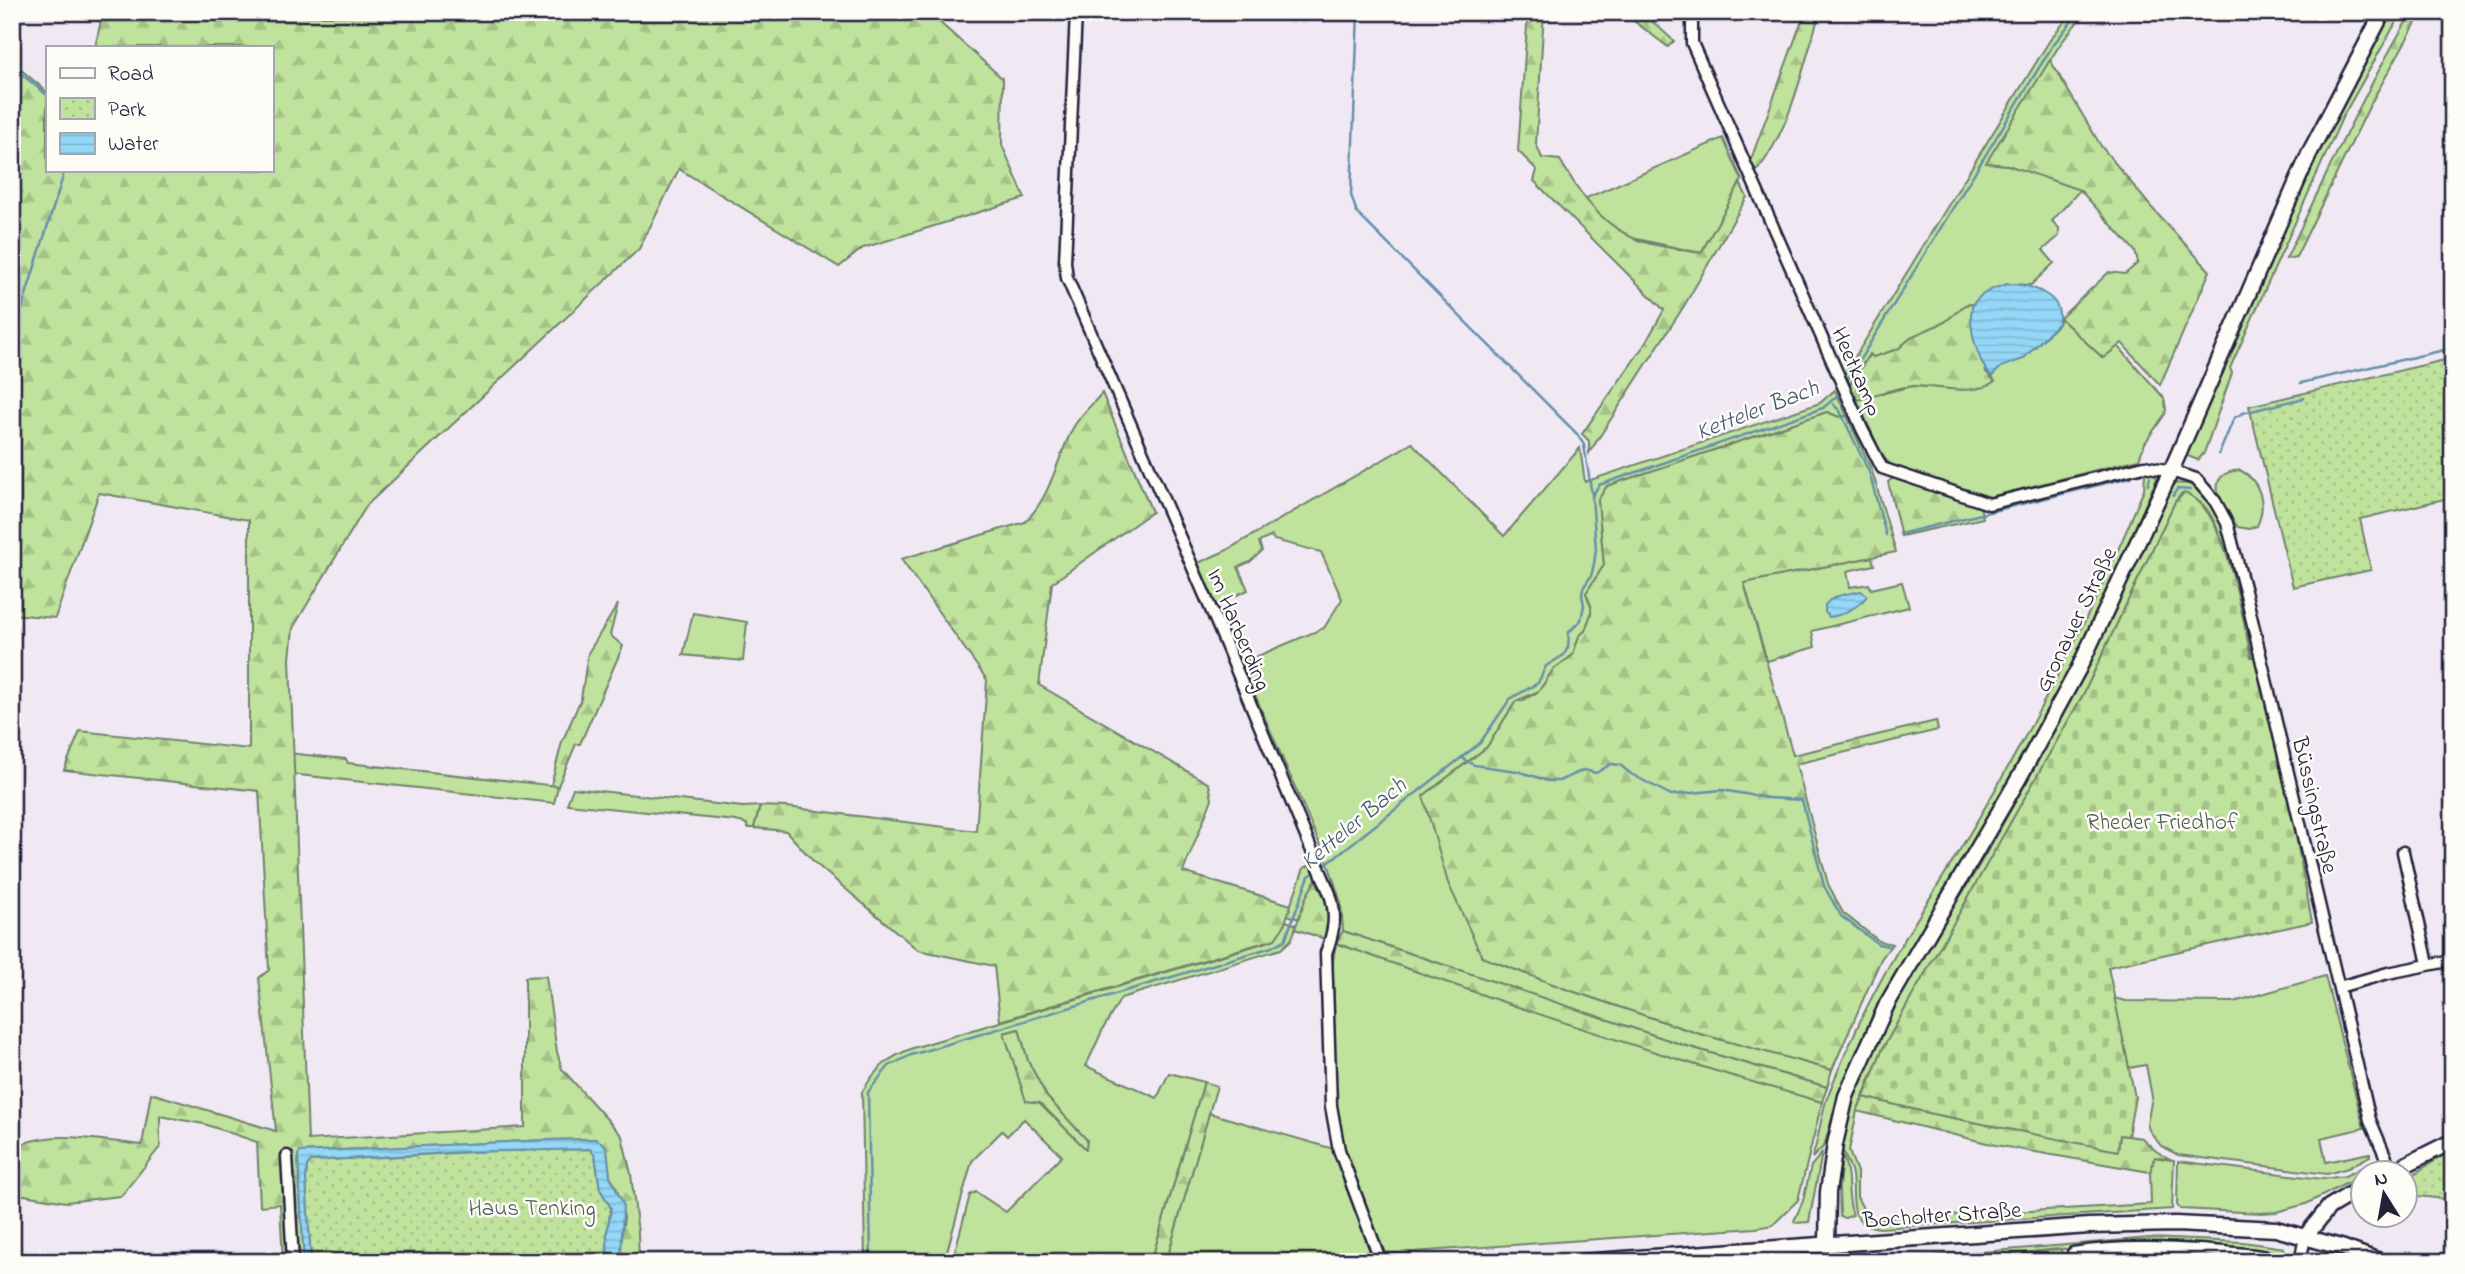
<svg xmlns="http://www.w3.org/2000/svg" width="2465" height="1274" font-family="'Indie Flower',sans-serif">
<defs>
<pattern id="forest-firs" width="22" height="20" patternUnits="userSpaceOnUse" patternTransform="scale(1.75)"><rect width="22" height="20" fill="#bfe29c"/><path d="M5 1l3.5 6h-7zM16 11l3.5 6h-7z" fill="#a4c287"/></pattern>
<pattern id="cemetery-stones" width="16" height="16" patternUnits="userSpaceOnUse" patternTransform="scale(1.75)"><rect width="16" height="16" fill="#bfe29c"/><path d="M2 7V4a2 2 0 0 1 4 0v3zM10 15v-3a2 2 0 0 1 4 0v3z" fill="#a4c287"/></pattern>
<pattern id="park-dots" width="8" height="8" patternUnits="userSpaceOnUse" patternTransform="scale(1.75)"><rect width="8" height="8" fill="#bfe29c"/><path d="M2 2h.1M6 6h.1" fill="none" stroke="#a4c287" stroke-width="1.8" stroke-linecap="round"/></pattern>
<pattern id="water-rules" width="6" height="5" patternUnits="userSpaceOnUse" patternTransform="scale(1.75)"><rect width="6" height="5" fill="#94d7f6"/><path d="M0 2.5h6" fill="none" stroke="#7fb8d4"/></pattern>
</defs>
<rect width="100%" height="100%" fill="#f0e9f4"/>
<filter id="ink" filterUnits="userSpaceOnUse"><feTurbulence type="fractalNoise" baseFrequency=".0143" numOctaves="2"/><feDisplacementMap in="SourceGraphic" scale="14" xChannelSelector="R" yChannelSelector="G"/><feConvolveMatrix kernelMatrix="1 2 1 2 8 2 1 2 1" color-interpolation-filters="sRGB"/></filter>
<g filter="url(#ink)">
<g fill="#bfe29c" stroke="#70826c" stroke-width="2" fill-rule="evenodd">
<polygon points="2072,12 2085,12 2059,46 1987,163 2008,165 2080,190 2052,221 2059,228 2059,236 2043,250 2054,263 2031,285 2008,284 1981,296 1973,304 1965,305 1945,322 1913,336 1898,349 1873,358 1869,354 1850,385 1845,373 2050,40"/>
<polygon points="2392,12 2402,12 2342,118 2230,368 2232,373 2204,453 2198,460 2185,455 2323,140"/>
<polygon points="1723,138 1742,180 1701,253 1632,238 1601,218 1584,199"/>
<polygon points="2060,318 2103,358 2118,346 2164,398 2166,409 2165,414 2145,443 2139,459 1990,497 1892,465 1883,458 1857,400 1912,386 1963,389 1994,381 1992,376 2001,367 2023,359 2058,324"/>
<polygon points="1835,390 1847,416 1839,417 1827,412 1607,486 1598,500 1604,565 1586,593 1591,606 1591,614 1585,631 1579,636 1573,655 1553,670 1539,691 1516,701 1487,747 1424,796 1482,957 1566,989 1697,1033 1832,1070 1827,1087 1683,1045 1343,931 1341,903 1328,863 1241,663 1324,628 1342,599 1321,552 1274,540 1272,536 1259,542 1262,551 1250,562 1238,567 1248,590 1216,605 1198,563 1225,551 1412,443 1504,536 1580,448 1585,482 1820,403"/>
<path d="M2240,470C2261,481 2267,505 2257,526L2249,529L2238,527C2224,509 2199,474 2240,470Z"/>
<path d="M2151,471L2157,478L2113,579L2068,672L1999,799L1872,1017L1840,1091L1824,1146L1812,1158C1819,1139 1820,1120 1826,1101C1835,1076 1846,1052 1857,1028C1890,955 1937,890 1977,821C2040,714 2097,604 2144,489L2145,473Z"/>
<path d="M2173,483C2179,484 2189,483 2195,486C2228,503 2248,620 2257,657L2252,658C2244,624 2226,523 2201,503C2196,499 2187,497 2181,494L2175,502L2084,693L1882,1050L1857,1111L1849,1151L1857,1172V1197L1868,1218L1875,1220L2151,1204L2150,1172L2155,1157L2174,1160L2172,1209L1880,1228C1846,1224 1855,1200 1852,1175C1851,1166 1845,1159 1843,1151C1841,1140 1848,1120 1851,1109C1881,1013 1943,930 1992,843C2059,726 2119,606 2173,483Z"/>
<polygon points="1872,557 1874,565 1847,571 1850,587 1869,584 1871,589 1902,582 1909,607 1812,631 1815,647 1767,661 1744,583"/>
<polygon points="693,613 747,622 743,661 683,655"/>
<polygon points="277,752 346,759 348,763 558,786 554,803 281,773"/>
<polygon points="573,788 743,807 760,806 754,828 747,828 747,824 736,821 567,804"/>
<polygon points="1313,864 1318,877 1299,919 1287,915 1304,868"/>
<path d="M1286,921L1297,925L1291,940L1281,949L1121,998L1103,1029L1086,1066L1157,1098L1169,1073L1204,1082L1151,1262H952L970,1195L976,1192L1006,1212L1062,1156L1024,1119L1007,1136L1002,1131L972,1161L944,1262H865L862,1092C876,1068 887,1058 913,1048L1267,942L1275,939ZM1019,1029L1028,1061L1047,1097L1087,1140L1085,1148L1040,1103L1004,1033Z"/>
<polygon points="1336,943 1693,1064 1822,1102 1798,1200 1773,1225 1756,1228 1385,1254 1344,1151 1336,1116 1330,978"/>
<polygon points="2325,976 2364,1128 2321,1138 2326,1162 2370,1153 2370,1156 2348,1168 2327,1174 2178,1155 2161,1146 2149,1130 2147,1124 2152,1097 2146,1065 2129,1068 2114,998 2126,1001 2234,1002"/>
<polygon points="1209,1113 1334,1149 1374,1254 1270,1262 1166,1262"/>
<polygon points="1822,1153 1809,1222 1796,1223 1794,1221 1803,1201 1811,1166"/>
<path d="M1842,1155C1852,1175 1845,1195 1853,1215L1845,1218L1840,1217L1839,1188Z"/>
<polygon points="2178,1161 2322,1179 2345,1176 2369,1164 2372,1164 2374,1170 2364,1172 2363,1175 2306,1204 2276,1212 2261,1213 2180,1209 2177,1205"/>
<path d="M2149,1238L2243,1242L2284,1248L2286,1259C2233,1245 2179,1242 2124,1244C2102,1245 2081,1250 2059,1249L1943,1262H1861Z"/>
</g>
<g fill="url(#forest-firs)" stroke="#70826c" stroke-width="2">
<path d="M103,12H227V16H597L596,12H928L1003,79L1002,145L1025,198L863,248L839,267L679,169L639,249L367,505L293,628L290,659L308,1140L525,1127V977L546,976L557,1052L562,1069L622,1136L631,1174L638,1233L639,1262H621L620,1250L624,1217L617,1189L610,1176L607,1149L596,1139L547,1140L300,1152L298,1155L304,1262H283L280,1204L260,1206L257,1142L204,1124L160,1116V1147L121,1196L66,1202L18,1194L12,1185V1149C48,1127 101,1141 142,1145L151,1093L276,1131L259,978L269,970L259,791L64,770L80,731L249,749V520L99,493L55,618L12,614V62L47,92V170H271V47H95Z"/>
<path d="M1528,12H1544L1536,144L1542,158L1560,160C1579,192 1597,220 1631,237C1649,246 1680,249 1701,253L1740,183L1747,197L1684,306L1589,453V441L1582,434L1645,344L1664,310L1534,181L1537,170L1518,151Z"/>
<polygon points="1622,12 1642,12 1674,41 1668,47"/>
<path d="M1805,12H1820C1803,66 1792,127 1757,171L1750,162Z"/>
<path d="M2412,12H2422L2371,103L2296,257L2286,259C2326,175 2364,92 2412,12Z"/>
<polygon points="2050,60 2101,146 2151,207 2210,271 2160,385 2122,343 2103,358 2060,318 2109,272 2125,274 2138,263 2135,251 2080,190 2008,165 1986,163"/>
<path d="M1973,304L1972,310L1986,372L1995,381C1973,398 1937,385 1912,386C1894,388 1875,395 1857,400L1850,385L1870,354L1873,357L1898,349L1913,336L1945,322L1965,305Z"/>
<path d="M1102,393L1152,512L1052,583L1039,685L1209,784L1212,799L1183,872L1291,905L1284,926L1275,939L1000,1021L994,966L918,950L815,863L786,831L754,828L760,806L787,807L976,831L987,680L901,559L1025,522C1052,495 1056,460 1073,428C1080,415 1093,404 1102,393Z"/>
<polygon points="1827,412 1839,417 1847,416 1872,471 1896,552 1744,583 1793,755 1936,721 1938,730 1796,764 1828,884 1843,913 1879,941 1892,944 1881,959 1832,1070 1697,1033 1566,989 1482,957 1448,883 1423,796 1487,747 1516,701 1522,701 1539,691 1553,670 1573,655 1579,636 1585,631 1591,614 1591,606 1586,593 1604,565 1598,500 1607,486"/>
<polygon points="1893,478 1980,507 1983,518 1901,536 1888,482"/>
<polygon points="618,604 610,635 623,646 580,744 576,744 558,786 551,785 562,742 581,699 588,653"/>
<path d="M1316,879C1327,907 1335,907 1325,939L1295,929L1306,897Z"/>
<path d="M1343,931L1683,1045L1827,1087L1822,1102C1658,1056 1496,1001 1336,943Z"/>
<polygon points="1019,1029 1028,1061 1047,1097 1087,1140 1086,1149 1040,1103 1026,1101 1004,1033"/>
<polygon points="1204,1082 1217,1086 1166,1262 1151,1262"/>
<polygon points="1864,1097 1933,1114 2118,1150 2120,1135 2142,1138 2156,1151 2172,1160 2155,1157 2150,1172 1995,1145 1857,1111"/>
<polygon points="2060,1249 2067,1262 1943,1262"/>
</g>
<path fill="url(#cemetery-stones)" stroke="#70826c" stroke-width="2" d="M2184,493C2225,503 2243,620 2251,657H2257L2285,778L2312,922L2108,967L2135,1097L2128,1136L2120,1135L2118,1151L1933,1114L1864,1097L1882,1050L1906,1007L2084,693L2175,502Z"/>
<g fill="url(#park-dots)" stroke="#70826c" stroke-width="2">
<polygon points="2453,358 2453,497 2360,519 2371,570 2293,587 2249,406"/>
<polygon points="590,1149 595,1155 600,1189 611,1208 607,1233 608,1262 311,1262 306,1179 307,1166 311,1161 491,1151"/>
<polygon points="2449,1152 2453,1168 2453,1200 2418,1196 2417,1189 2406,1179"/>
</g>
<g fill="url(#water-rules)" stroke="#668fab" stroke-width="2">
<path d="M2008,284C2029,284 2066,295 2058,323L2023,359L2001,367L1992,376C1978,367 1965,317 1974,303C1981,293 1996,287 2008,284Z"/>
<path d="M1861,591L1867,596C1860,606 1842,616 1829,617L1825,612V605C1834,594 1848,594 1861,591Z"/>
<polygon points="596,1139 604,1144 607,1150 610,1176 623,1204 621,1262 608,1262 607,1233 611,1208 600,1189 595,1155 590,1149 464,1152 311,1161 307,1166 306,1179 311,1262 304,1262 298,1155 300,1152 547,1140"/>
</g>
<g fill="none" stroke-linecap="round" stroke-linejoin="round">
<g stroke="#668fab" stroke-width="2.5">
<polyline points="1358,12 1351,195 1357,213 1577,434 1584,445 1592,495"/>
<polyline points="12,66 47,95"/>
<polyline points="12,340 65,170"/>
<polyline points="1848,379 2053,45 2079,12"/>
<polyline points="2301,383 2453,348"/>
<polyline points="1833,404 1840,411 1869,472 1886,535"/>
<polyline points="2219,454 2234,418 2243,413 2304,398"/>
<polyline points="2148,485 2150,477"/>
<polyline points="2173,496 2177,489 2191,490"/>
<polyline points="1900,534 2131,477"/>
<polyline points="1462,758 1474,765 1517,771 1549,781 1559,781 1584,770 1596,773 1611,764 1620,765 1631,774 1671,795 1722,790 1768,798 1802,800 1824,886 1841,916 1878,944 1888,946"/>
<polyline points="1322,867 1480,743 1510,699 1538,683 1546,666 1564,655 1568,647 1569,632 1581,620 1584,605 1582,595 1583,588 1591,576 1594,564 1596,549 1592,496 1599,485 1823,408 1838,395"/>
<polyline points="871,1262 868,1092 889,1066 911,1055 1272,947 1285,940 1309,876 1317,871"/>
</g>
<g stroke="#22223b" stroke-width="15">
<g id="street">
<path d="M1076,12L1065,262L1067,278L1213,614L1330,894C1337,916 1334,931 1326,953L1331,1106L1339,1150L1381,1262"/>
<polyline points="1692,12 1692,43 1862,429 1882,468 1989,504 2144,466 2171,471 2196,479 2215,501 2227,523 2246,595 2370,1120 2392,1172"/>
<polyline points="2403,852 2428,964"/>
<polyline points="2339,987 2388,973 2453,960"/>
<polyline points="287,1156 293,1262"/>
<path d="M2074,1262L2073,1253C2123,1245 2175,1248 2225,1252C2244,1254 2267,1255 2283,1262"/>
<polyline points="2300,1262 2305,1237"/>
</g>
</g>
<g stroke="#22223b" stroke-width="19">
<g id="secondary">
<polyline points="2391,1172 2453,1141"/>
<polyline points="2305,1237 2329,1207 2364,1186"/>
<polyline points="1827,1245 1828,1192 1835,1144 1846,1096 1887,1004 2019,778 2079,668 2171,471 2310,152 2383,12"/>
<polyline points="1581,1262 2089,1226 2176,1224 2276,1229 2344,1248 2382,1262"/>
</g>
</g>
<use href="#street" stroke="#fdfcf7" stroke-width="10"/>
<use href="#secondary" stroke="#fdfcf7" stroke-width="14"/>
</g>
</g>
<g text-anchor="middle" stroke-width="5" stroke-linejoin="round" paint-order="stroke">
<g font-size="23" fill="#22223b" stroke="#fdfcf7">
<text transform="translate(1858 371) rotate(66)" y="8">Heetkamp</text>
<text transform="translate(2075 619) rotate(-64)" y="8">Gronauer Straße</text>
<text transform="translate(1240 629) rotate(67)" y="8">Im Harberding</text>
<text transform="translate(2316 805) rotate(77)" y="8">Büssingstraße</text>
<text transform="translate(1942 1214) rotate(-4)" y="8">Bocholter Straße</text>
</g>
<g font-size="23" fill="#515c58" stroke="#fdfcf7">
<text x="2162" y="829">Rheder Friedhof</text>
<text x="532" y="1215">Haus Tenking</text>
</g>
<g font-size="24" font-style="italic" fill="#445873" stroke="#fdfcf7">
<text transform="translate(1757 409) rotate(-21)" y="8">Ketteler Bach</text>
<text transform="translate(1353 823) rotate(-40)" y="8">Ketteler Bach</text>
</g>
</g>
<rect width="2465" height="1274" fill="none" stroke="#fdfcf7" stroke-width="42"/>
<rect x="21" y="21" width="2423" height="1232" fill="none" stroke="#22223b" stroke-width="2.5" filter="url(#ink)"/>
<rect x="46" y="46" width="228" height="126" fill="#fdfcf7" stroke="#a5a5ac" stroke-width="2"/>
<rect x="60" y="68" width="35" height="10" fill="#fdfcf7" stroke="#a5a5ac" stroke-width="2"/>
<text x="108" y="80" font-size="21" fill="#22223b">Road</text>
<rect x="60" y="98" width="35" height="21" fill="url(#park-dots)" stroke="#a5a5ac" stroke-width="2"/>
<text x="108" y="116" font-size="21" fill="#22223b">Park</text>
<rect x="60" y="133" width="35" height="21" fill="url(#water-rules)" stroke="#a5a5ac" stroke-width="2"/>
<text x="108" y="150" font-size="21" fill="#22223b">Water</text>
<g transform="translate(2384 1194) rotate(349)"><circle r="33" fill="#fdfcf7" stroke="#a5a5ac" stroke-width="2"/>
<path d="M0-5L12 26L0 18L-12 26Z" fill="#22223b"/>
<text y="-10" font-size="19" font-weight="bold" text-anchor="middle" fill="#22223b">N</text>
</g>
</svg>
